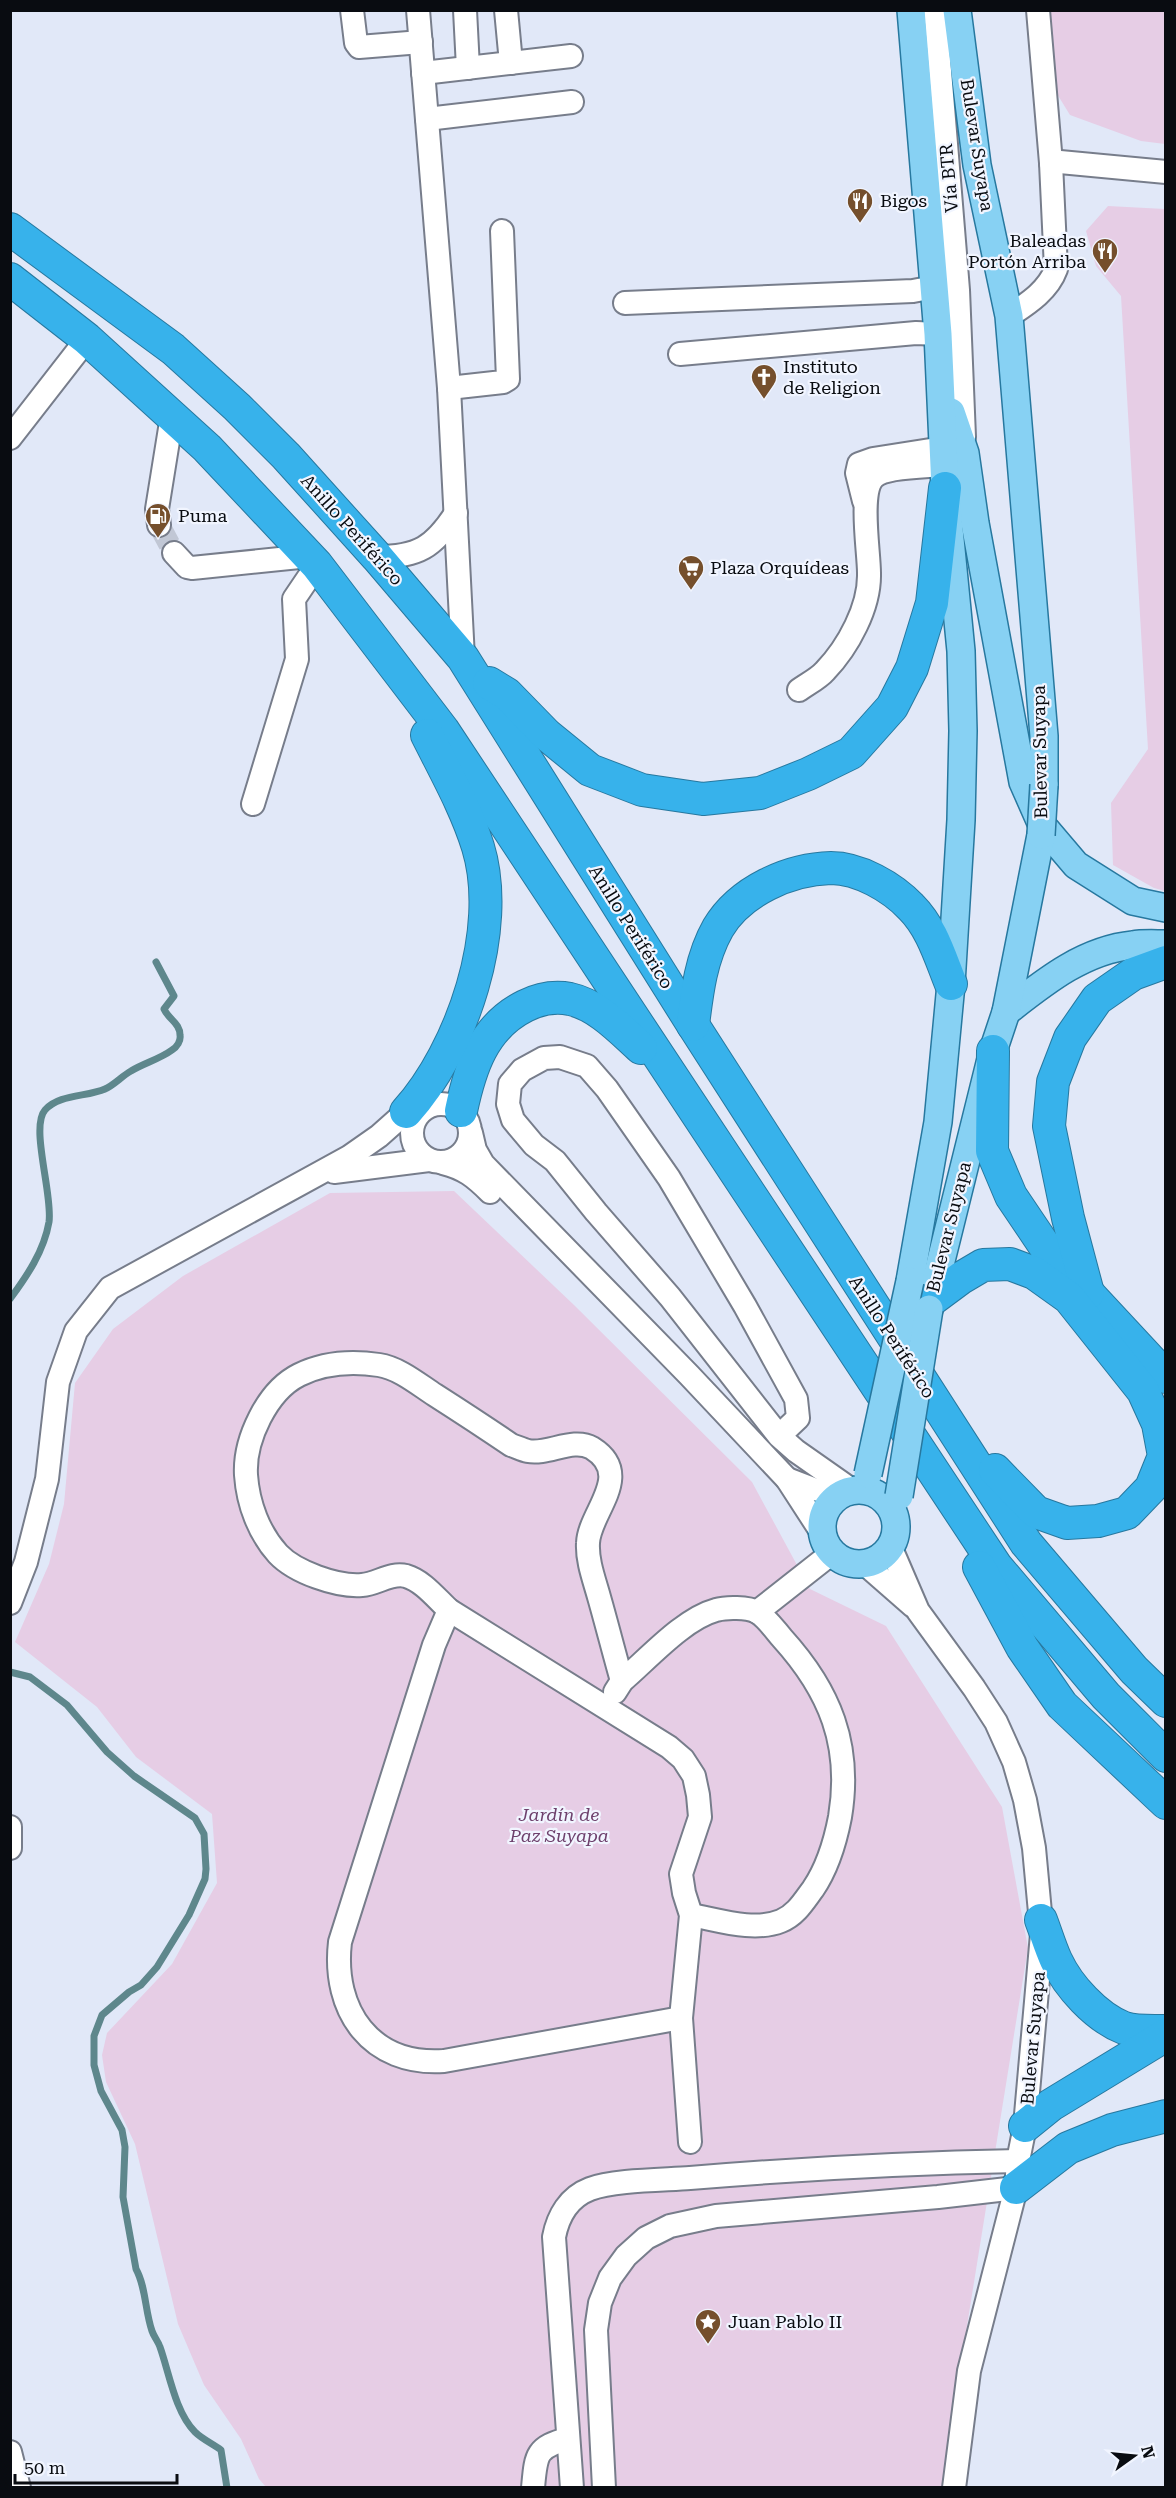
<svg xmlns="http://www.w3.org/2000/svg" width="1176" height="2498" font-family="'Roboto Serif',serif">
<rect width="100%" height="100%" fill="#e1e8f8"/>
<g fill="#e6cde5">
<polygon points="1047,11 1165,11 1165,144 1141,141 1070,115 1054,89"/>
<polygon points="1108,206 1165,209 1165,891 1154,888 1113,865 1111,803 1148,749 1121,296 1096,266 1086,231"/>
<polygon points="454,1191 574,1305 752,1482 810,1589 886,1626 1002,1807 1028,1948 960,2369 944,2487 266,2487 259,2479 241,2439 204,2385 178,2324 135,2144 106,2082 102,2055 107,2033 172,1964 217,1883 212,1814 136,1757 97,1707 15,1642 49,1564 64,1504 75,1383 113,1329 183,1276 330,1193"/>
</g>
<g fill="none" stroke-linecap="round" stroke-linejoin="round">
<g stroke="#5e878c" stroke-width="7">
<path d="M10,1299C27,1276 44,1251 49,1222C53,1195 30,1127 45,1110C59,1094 87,1097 105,1089C114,1085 122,1076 131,1071C144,1063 160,1059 172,1050C177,1047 181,1041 180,1035C180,1023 169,1020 164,1009L174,996L156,962"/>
<path d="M10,1672L30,1677L67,1705L107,1752L134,1776L195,1818L204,1834L206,1869L205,1879L189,1915L157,1967L141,1985L129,1992L102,2015L94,2036V2065L101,2091L122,2130L125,2147L123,2197L136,2269C146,2287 145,2311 152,2331C154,2337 158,2341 160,2347C169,2372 175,2412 195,2432C202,2439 213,2444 221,2450L227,2488"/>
</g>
<polyline stroke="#c1c7d5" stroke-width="22" stroke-dasharray="22 11" stroke-linecap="butt" points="159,525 174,553"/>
<g stroke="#777d8b" stroke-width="26">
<g id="minor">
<polyline points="352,10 356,43 359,47 421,42"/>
<polyline points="418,10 449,388 463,658"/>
<polyline points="465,10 468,68"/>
<polyline points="506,10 511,63"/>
<polyline points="935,10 958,290 964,437"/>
<polyline points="423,73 571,56"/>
<polyline points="427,119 572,102"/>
<polyline points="1051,163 1060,162 1166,172"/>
<polyline points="625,303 913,291 934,287"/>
<path d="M1009,316C1027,304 1048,291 1056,269L1051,163L1038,10"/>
<polyline points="680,354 916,333 938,334"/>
<polyline points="449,388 503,382 508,379 502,231"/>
<polyline points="10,438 87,339"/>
<polyline points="864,501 857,473 859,464 873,459 943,448"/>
<polyline points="159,525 157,509 172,416"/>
<polyline points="174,553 187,567 192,568 309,556"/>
<path d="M377,557C418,557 434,547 456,513"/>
<path d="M799,690C807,684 818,679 825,671C848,647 870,607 869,573C869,551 859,494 873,478C884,466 928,467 944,465"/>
<polyline points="253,804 297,659 294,599 317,565"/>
<circle cx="441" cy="1133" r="29"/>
<polyline points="471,1133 475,1150 483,1164 689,1375 787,1479 822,1533"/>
<path d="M443,1163C464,1168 475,1177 490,1192"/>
<polyline points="334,1172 429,1160"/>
<polyline points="779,1436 798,1418 796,1399 745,1306 669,1178 607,1089 587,1066 560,1057 544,1058 522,1070 510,1084 508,1104 513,1120 534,1145 555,1161 596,1212 670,1297 779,1436 796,1451 853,1491"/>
<polyline points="787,1479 813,1489 842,1494"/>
<polyline points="890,1546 918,1611 974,1688 996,1722 1014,1762 1025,1800 1034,1848 1042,1934 1025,2126 1018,2161 1016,2188 969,2371 954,2488"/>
<polyline points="865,1564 913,1606"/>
<polyline points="10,1603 26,1562 47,1479 58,1382 76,1331 110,1288 349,1157 379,1136 406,1112"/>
<path d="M449,1610L434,1645L340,1942C332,2011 371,2066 444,2061L681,2018"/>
<polyline points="757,1612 832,1553"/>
<path d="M622,1681C614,1653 607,1625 599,1597C594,1579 587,1561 588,1543C589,1512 635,1475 592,1448C573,1437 548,1455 528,1451C523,1450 517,1447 511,1445C486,1428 460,1411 435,1395C418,1384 399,1368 379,1365C352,1361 323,1363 299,1375C267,1391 244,1440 246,1475C248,1504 259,1533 278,1554C295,1572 337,1587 362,1585C377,1584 391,1572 406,1576C423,1581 436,1598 449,1610L669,1747L683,1759L694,1776L698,1795L700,1817L681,1874L684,1893L691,1915L681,2018L690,2142"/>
<path d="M615,1692L622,1681C648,1659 683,1619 716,1610C726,1607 748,1607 757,1612C766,1617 775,1630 782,1638C830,1691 852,1745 840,1817C835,1843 828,1867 813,1889C804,1901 796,1915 781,1921C754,1932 719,1920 691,1915"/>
<polyline points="10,1827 10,1848"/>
<polyline points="10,2452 19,2488"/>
<path d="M533,2488C536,2456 535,2447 568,2439"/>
<path d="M572,2488L554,2237C558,2216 569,2197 590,2189C613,2180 664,2180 690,2178C799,2169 909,2163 1018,2161"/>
<polyline points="604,2488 596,2330 600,2303 610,2278 626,2256 646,2238 670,2226 716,2216 938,2197 1016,2188"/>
</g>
</g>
<g stroke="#27789f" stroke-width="30">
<g id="major">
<polyline points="957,10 977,165 1009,316 1044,736 1044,785"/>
<polyline points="951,412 965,453 975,523 1023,782 1042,825 1076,865 1133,901 1166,908"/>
<path d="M1006,1012C1043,983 1083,950 1133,945C1143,943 1155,944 1166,944"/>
<polyline points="910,1281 938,1122 951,984 961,820 963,731 961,651 945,488 938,334 911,10"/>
<polyline points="929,1309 993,1051 1006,1012 1041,835"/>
<circle cx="859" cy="1527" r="37"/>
</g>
</g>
<g stroke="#27789f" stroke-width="34">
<g id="highway">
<polyline points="10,229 173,349 237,407 286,456 377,557 463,658 693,1025 1026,1543 1134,1670 1166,1701"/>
<polyline points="10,279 87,339 207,448 317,565 443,730 996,1566 1106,1696 1166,1756"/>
<polyline points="489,683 507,694 547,735 590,770 642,790 703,799 760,793 808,774 851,753 892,707 912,668 932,603 945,488"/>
<path d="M693,1025C697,992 701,958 718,928C740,891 789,869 831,868C859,868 892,887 911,907C932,928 940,957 951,984"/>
<polyline points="993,1051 992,1151 1011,1196 1046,1248 1166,1377"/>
<path d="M461,1111C470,1068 483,1027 525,1006C539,999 554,996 570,999C598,1005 621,1030 641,1048"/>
<path d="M406,1112C462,1050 503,929 478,847C466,808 445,771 427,735"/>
<polyline points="1088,1293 1068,1218 1049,1126 1053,1082 1070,1038 1097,999 1133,974 1166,962"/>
<polyline points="930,1301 961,1278 983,1265 1010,1264 1034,1273 1069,1298 1143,1391 1158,1424 1164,1456 1151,1488 1127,1513 1098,1521 1067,1523 1036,1512 995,1470"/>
<polyline points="979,1567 1022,1647 1062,1705 1166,1803"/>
<path d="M1041,1920C1046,1933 1050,1947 1056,1960C1068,1986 1096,2017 1124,2028C1136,2032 1153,2031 1166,2031"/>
<polyline points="1025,2126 1051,2105 1166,2035"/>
<polyline points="1016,2188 1068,2148 1112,2130 1166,2116"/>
</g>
</g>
<use href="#minor" stroke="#fff" stroke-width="22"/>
<use href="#major" stroke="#87d1f3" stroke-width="27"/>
<use href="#highway" stroke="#37b2eb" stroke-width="32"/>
<g stroke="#27789f" stroke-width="30" stroke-linecap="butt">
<g id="major-bridge">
<polyline points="1041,835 1044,785"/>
<polyline points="868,1474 910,1281"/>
<polyline points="899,1496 929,1309"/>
</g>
</g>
<use href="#major-bridge" stroke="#87d1f3" stroke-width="27"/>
</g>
<defs>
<g id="restaurant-pin" transform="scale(1.35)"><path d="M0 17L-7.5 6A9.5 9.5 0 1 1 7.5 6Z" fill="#754f2c" stroke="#f1f5ff"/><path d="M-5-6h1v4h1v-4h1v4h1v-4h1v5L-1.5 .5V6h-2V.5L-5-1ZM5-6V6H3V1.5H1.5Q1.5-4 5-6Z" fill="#fff"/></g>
<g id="church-pin" transform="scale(1.35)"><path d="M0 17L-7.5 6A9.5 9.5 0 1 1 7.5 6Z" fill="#754f2c" stroke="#f1f5ff"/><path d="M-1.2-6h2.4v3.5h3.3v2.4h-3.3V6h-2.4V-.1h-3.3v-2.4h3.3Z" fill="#fff"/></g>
<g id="fuel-pin" transform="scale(1.35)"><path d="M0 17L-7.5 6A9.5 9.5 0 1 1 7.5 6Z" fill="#754f2c" stroke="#f1f5ff"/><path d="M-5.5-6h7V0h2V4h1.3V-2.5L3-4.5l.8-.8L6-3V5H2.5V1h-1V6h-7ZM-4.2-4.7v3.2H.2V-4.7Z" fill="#fff"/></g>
<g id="supermarket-pin" transform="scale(1.35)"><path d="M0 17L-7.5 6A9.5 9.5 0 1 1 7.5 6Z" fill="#754f2c" stroke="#f1f5ff"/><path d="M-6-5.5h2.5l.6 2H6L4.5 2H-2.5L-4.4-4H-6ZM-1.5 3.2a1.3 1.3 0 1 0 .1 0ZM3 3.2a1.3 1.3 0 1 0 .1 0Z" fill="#fff"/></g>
<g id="sight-pin" transform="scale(1.35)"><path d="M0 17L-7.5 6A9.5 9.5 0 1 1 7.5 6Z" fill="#754f2c" stroke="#f1f5ff"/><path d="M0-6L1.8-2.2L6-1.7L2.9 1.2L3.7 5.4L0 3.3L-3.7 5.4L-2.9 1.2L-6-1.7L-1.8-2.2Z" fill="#fff"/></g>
</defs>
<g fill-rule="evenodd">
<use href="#restaurant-pin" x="860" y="201"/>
<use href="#restaurant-pin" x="1105" y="251"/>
<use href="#church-pin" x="764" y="377"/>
<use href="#fuel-pin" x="158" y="516"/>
<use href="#supermarket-pin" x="691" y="568"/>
<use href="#sight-pin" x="708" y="2322"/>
</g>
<g text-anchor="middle" stroke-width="4.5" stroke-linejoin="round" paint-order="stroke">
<g font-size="18" fill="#090c11" stroke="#f1f5ff">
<text transform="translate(977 145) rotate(81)" y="6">Bulevar Suyapa</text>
<text transform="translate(949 178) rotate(-95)" y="6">Vía BTR</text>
<text transform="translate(352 530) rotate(48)" y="6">Anillo Periférico</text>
<text transform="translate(1040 752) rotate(-91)" y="6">Bulevar Suyapa</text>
<text transform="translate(631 927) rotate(58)" y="6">Anillo Periférico</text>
<text transform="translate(949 1227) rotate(-76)" y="6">Bulevar Suyapa</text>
<text transform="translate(892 1337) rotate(57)" y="6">Anillo Periférico</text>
<text transform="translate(1033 2038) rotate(-85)" y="6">Bulevar Suyapa</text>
</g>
<g font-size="18" fill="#090c11" stroke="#f1f5ff" text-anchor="start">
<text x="880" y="207">Bigos</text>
<text x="1086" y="247" text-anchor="end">Baleadas<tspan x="1086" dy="21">Portón Arriba</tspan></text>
<text x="783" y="373">Instituto<tspan x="783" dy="21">de Religion</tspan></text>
<text x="178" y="522">Puma</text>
<text x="710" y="574">Plaza Orquídeas</text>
<text x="728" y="2328">Juan Pablo II</text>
</g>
<g font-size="18" font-style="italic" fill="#6e416d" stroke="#f1f5ff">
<text x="559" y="1821">Jardín de<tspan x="559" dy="21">Paz Suyapa</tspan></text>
</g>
</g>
<rect width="1176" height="2498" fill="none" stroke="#090c11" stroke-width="24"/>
<g transform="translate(1134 2456) rotate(75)" stroke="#f1f5ff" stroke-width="4.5" paint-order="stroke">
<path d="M0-4.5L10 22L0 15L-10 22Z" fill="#090c11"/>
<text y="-9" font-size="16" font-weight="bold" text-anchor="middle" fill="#090c11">N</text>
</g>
<path d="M15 2474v9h162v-9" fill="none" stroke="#090c11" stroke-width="3"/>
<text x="24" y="2474" font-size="18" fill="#090c11" stroke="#f1f5ff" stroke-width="4.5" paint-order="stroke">50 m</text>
</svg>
